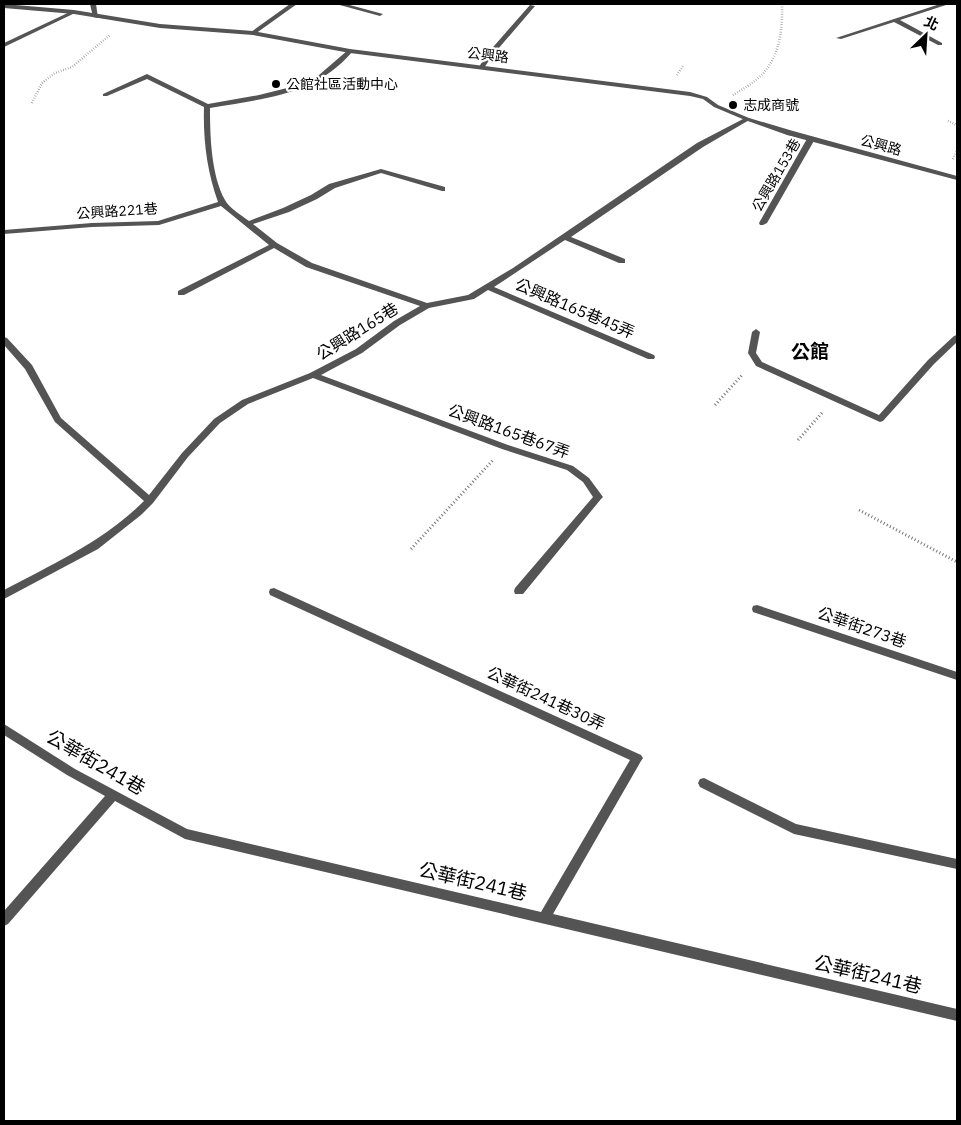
<svg xmlns="http://www.w3.org/2000/svg" width="961" height="1125" font-family="'IBM Plex Sans','Noto Sans TC',sans-serif">
<rect width="100%" height="100%" fill="#fff"/>
<g fill="none" stroke-linecap="round" stroke-linejoin="round">
<g stroke="#767676" stroke-width="2.5" stroke-dasharray="0.5 2" stroke-linecap="butt">
<polyline points="677,75 683,66"/>
<path d="M733,95C741,90 749,86 756,80C779,62 783,31 782,4"/>
<polyline points="32,103 42,83 55,73 72,67 110,35"/>
<polyline points="948,121 957,125"/>
<polyline points="953,159 957,151"/>
</g>
<g stroke="#767676" stroke-width="3" stroke-dasharray="1 2.5" stroke-linecap="butt">
<polyline points="715,405 743,374"/>
<polyline points="798,440 822,413"/>
<polyline points="859,510 957,562"/>
<polyline points="411,549 493,460"/>
</g>
<g fill="#545454" fill-rule="evenodd">
<polygon points="90,4 96,4 98,18 93,17"/>
<polygon points="290,4 297,4 255,34 251,34 251,32"/>
<polygon points="336,4 346,4 383,14 380,16"/>
<polygon points="940,4 949,4 900,20 942,43 942,45 938,45 894,22 841,39 836,38"/>
<polygon points="530,5 535,6 492,56 484,68 480,68 479,67 487,54"/>
<polygon points="72,11 77,12 4,47 4,43"/>
<path d="M348,50L353,51C315,96 265,98 210,108C210,135 211,175 225,200C229,208 241,215 249,221L283,208L311,195L329,184L381,169L445,187V191H442L381,173L335,188L317,199L289,212L253,224L277,243L312,263L427,303L468,295L513,268L697,143L745,118L751,119L703,147L571,237L625,259V263H619L565,240L494,287L654,355L655,357L654,359H648L488,290L474,299L429,308L400,325L362,353L321,375L508,445L573,466L589,478L603,497L601,499L523,594H515L514,591L515,588L593,497L583,482L567,470L502,449L313,378L248,404L220,423L188,457L153,503L141,515L98,549L4,599V590C53,564 104,541 144,501L55,422L25,369L4,345V337L7,338L32,365L61,418L149,495L182,453L214,419L242,400L310,373L356,349L394,321L420,306L306,267L274,248L184,295H178V291L269,245L221,206L159,225L92,227L4,234V230L92,223L158,221L218,202C207,171 203,140 204,107L147,79L107,96H103V94L147,74L208,104L259,95L295,86L319,75Z"/>
<polygon points="808,137 815,139 767,223 763,225 760,225 759,223"/>
<polygon points="756,329 760,332 756,353 762,362 879,415 928,360 954,336 957,335 957,342 934,364 883,421 880,422 756,366 748,353 752,332"/>
<polygon points="274,588 641,755 643,758 641,761 553,914 957,1009 957,1021 185,839 115,801 8,924 4,926 4,911 105,796 67,775 4,735 4,724 75,769 187,829 541,912 630,760 270,595 269,592 270,589"/>
<polygon points="757,605 957,672 957,680 753,612 752,609 753,606"/>
<polygon points="704,778 796,824 957,859 957,869 794,834 700,787 698,783 700,779"/>
</g>
<polygon fill="#545454" fill-rule="evenodd" points="4,4 74,10 160,24 253,31 350,49 690,92 707,97 718,105 749,118 793,131 957,176 957,180 787,135 745,120 714,107 703,99 690,96 350,53 253,35 160,28 74,14 4,8"/>
</g>
<g fill="#000" stroke="#fff" stroke-width="2">
<circle cx="276" cy="84" r="5"/>
<circle cx="733" cy="105" r="5"/>
</g>
<g text-anchor="middle" stroke-width="4.5" stroke-linejoin="round" paint-order="stroke">
<g font-size="14" fill="#000" stroke="#fff">
<text transform="translate(488 55) rotate(7)" y="5">公興路</text>
<text transform="translate(881 145) rotate(15)" y="5">公興路</text>
<text transform="translate(776 175) rotate(-60)" y="5">公興路153巷</text>
<text transform="translate(117 211) rotate(-4)" y="5">公興路221巷</text>
</g>
<g font-size="14" fill="#000" stroke="#fff" text-anchor="start">
<text x="286" y="89">公館社區活動中心</text>
<text x="743" y="110">志成商號</text>
</g>
<g font-size="16" fill="#000" stroke="#fff">
<text transform="translate(575 308) rotate(23)" y="6">公興路165巷45弄</text>
<text transform="translate(357 331) rotate(-32)" y="6">公興路165巷</text>
<text transform="translate(509 431) rotate(20)" y="6">公興路165巷67弄</text>
<text transform="translate(862 627) rotate(19)" y="6">公華街273巷</text>
<text transform="translate(546 698) rotate(25)" y="6">公華街241巷30弄</text>
</g>
<g font-size="19" font-weight="bold" fill="#000" stroke="#fff">
<text x="810" y="358">公館</text>
</g>
<g font-size="19" fill="#000" stroke="#fff">
<text transform="translate(96 762) rotate(30)" y="7">公華街241巷</text>
<text transform="translate(473 881) rotate(13)" y="7">公華街241巷</text>
<text transform="translate(868 974) rotate(13)" y="7">公華街241巷</text>
</g>
</g>
<rect width="961" height="1125" fill="none" stroke="#000000" stroke-width="10"/>
<g transform="translate(926 35) rotate(25)" stroke="#ffffff" stroke-width="4" paint-order="stroke">
<path d="M0-4L9 19L0 12L-9 19Z" fill="#000000"/>
<text y="-8" font-size="14" font-weight="bold" text-anchor="middle" fill="#000000">北</text>
</g>
</svg>
